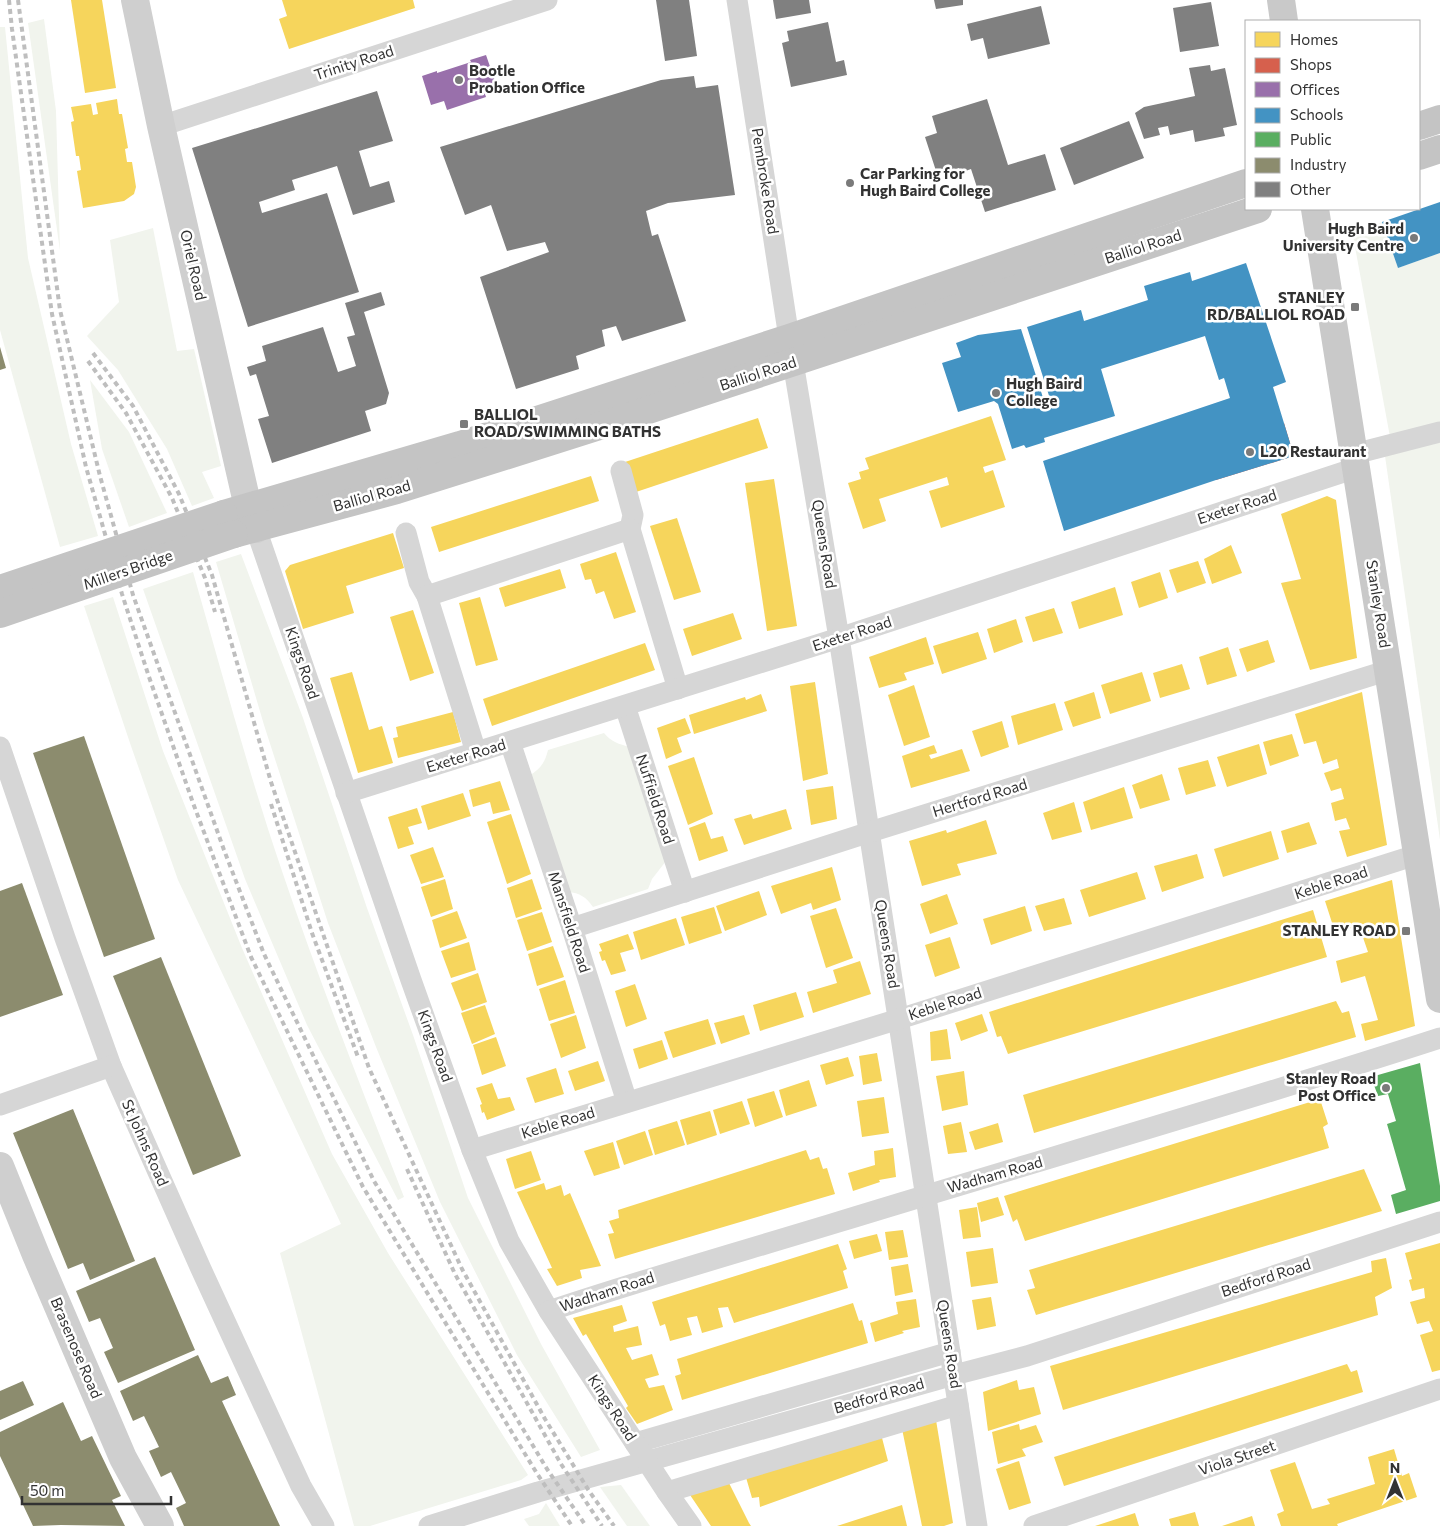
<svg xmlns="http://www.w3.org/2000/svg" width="1440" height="1526" font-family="Commissioner,sans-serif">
<rect width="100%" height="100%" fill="#fff"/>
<g fill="#f1f4ed">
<polygon points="44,19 56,111 60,251 28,23"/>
<polygon points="0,27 5,27 28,258 71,444 98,536 60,547 0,330"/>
<polygon points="1382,222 1398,268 1440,253 1440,423 1390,437 1353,236"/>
<polygon points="153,228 177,351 194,349 221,466 202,472 214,498 192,506 167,449 118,370 87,336 119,302 110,240"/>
<polygon points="90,380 129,432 167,513 129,527 102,449"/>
<polygon points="1440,441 1440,840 1385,456"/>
<polygon points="241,554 303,718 367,908 413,1035 468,1198 541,1344 600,1450 581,1457 517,1355 440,1202 376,1047 328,923 264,725 216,562"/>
<path d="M193,572C222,673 249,775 283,874C320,983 362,1090 404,1197L398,1200L307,1025L245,879L143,589Z"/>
<polygon points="113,597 163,751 242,948 332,1154 388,1253 528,1475 521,1480 370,1526 354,1526 280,1253 341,1224 178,880 131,746 84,606"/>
<path d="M604,733C611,742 619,744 630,747L666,861L652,879L648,889L593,907C586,897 580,893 568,892L529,776C540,769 545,763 548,750Z"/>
<polygon points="621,1485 650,1526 627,1526 600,1487"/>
<polygon points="546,1503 560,1526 529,1526 524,1519 539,1514"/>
</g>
<g fill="#f6d55c">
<polygon points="71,0 102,0 116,88 85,93"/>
<polygon points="282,0 413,0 415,8 289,49 279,19 287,16"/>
<polygon points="117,99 119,114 122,114 128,148 125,149 127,162 132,162 136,187 134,194 124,201 83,208 77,171 81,170 79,156 76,156 71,122 74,121 71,107 91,104 93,115 98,114 96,103"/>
<polygon points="991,416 1006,460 983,467 985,473 993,470 1005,507 941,528 929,491 949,485 947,477 879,499 886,521 863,529 848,483 861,479 859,472 869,469 865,458"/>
<polygon points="758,418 768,448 636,492 625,462"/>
<polygon points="591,476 599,501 439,552 431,527"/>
<polygon points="774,479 797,626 767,631 745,483"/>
<polygon points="1327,496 1336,500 1357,658 1310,670 1281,583 1301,579 1281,514"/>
<polygon points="677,518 701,592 674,600 650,526"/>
<polygon points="393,533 404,568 346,586 354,613 303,629 285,571 290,565"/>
<polygon points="1231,545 1242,573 1212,584 1204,559"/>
<polygon points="616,552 636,612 614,619 604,591 596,594 591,579 585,580 580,564"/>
<polygon points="1198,561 1206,583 1177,593 1169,570"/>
<polygon points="560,569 566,588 505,607 499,588"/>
<polygon points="1160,572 1168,598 1139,608 1131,582"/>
<polygon points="1115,587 1123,615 1079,629 1071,602"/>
<polygon points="480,597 498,660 476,666 459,603"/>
<polygon points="1054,608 1063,633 1033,642 1025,617"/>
<polygon points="413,610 434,673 410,681 390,617"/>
<polygon points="733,613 742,639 692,656 683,629"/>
<polygon points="1016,619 1023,642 994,653 987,629"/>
<polygon points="978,632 987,659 942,674 933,646"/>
<polygon points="926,637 934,664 904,673 907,680 879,688 869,657"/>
<polygon points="1268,640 1275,662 1247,672 1239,649"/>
<polygon points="645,643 655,670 492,726 483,699"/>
<polygon points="1228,647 1237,676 1207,685 1199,657"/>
<polygon points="1182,664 1190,689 1160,698 1153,673"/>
<polygon points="352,672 369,730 382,726 393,763 358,773 330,678"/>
<polygon points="1142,672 1151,701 1110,714 1101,685"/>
<polygon points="815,682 828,774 803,781 790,686"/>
<polygon points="914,685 930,737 904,746 888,695"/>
<polygon points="1094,692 1101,718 1073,727 1064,702"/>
<polygon points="1362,692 1387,845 1347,857 1339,831 1350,829 1346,818 1335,821 1331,803 1344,799 1341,788 1331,791 1324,773 1339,768 1337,759 1323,764 1316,741 1304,744 1295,714"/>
<polygon points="761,694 767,711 694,734 689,715 745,697 746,700"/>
<polygon points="1055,703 1063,730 1018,745 1011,716"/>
<polygon points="453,712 461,742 398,758 393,738 398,737 396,727"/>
<polygon points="685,718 691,733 677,738 682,752 666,759 657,728"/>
<polygon points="1002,721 1009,747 981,757 972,731"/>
<polygon points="1292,734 1299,756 1270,766 1263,742"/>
<polygon points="1259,744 1267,774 1227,787 1217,757"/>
<polygon points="934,745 937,753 929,755 931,759 962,749 970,771 911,788 902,756"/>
<polygon points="694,757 713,814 688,825 668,766"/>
<polygon points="1208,760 1216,786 1186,795 1178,768"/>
<polygon points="1162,774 1170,800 1140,809 1132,785"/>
<polygon points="500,781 510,810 493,814 490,802 473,807 469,790"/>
<polygon points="833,786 837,819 811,825 806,790"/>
<polygon points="1124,787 1133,818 1091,830 1083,802"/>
<polygon points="463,793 471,816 428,830 421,806"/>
<polygon points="1074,802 1082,832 1052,840 1043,813"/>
<polygon points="417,808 422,823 408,827 414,844 398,849 388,817"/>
<polygon points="786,809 792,829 744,845 734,819 751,814 753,819"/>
<polygon points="511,814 531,874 507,884 487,822"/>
<polygon points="986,820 997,854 957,864 961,875 922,886 909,841 946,830 947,833"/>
<polygon points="705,822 711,839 723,836 728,851 699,861 689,828"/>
<polygon points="1309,822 1317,844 1287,853 1281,831"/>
<polygon points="1271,831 1279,859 1223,877 1214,849"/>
<polygon points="433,847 444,877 421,884 410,855"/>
<polygon points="1197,854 1204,878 1162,892 1154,866"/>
<polygon points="832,867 841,900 813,910 811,903 781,914 771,886"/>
<polygon points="1137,872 1146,899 1089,917 1080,890"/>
<polygon points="445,879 453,909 431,917 421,887"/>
<polygon points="532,879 542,909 516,918 507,888"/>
<polygon points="1392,880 1415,1026 1365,1041 1361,1024 1378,1020 1365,976 1341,983 1336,961 1368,952 1359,926 1335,932 1325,901"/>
<polygon points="759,891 767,915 725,931 716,906"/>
<polygon points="947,894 958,924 930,934 920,904"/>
<polygon points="1064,898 1072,924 1044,931 1035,906"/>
<polygon points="1025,906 1032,931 991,945 983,919"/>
<polygon points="714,907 722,933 689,944 681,917"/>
<polygon points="836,908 853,958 826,968 810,916"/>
<polygon points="1313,910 1327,957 1008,1054 1001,1036 997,1037 989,1012"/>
<polygon points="457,911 467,938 440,948 432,920"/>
<polygon points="542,912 552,942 527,951 517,920"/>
<polygon points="676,918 685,945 641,960 633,932"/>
<polygon points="628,934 634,949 620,953 626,971 611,975 605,960 602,961 599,952 602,951 599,944"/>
<polygon points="950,937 960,968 935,977 925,945"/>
<polygon points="469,942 476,970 451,978 441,951"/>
<polygon points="553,946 564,977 537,986 528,954"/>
<polygon points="860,961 871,994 813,1013 807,992 837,983 833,970"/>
<polygon points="478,973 487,1002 462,1011 451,983"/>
<polygon points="565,980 575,1013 549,1021 539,989"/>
<polygon points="635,984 647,1019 626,1027 615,991"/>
<polygon points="796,992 804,1017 760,1031 753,1005"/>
<polygon points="1336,1001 1342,1013 1349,1011 1356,1037 1034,1133 1023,1095"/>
<polygon points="485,1005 495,1034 472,1044 461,1013"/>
<polygon points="982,1014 988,1031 961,1041 955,1023"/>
<polygon points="576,1015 586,1048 561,1058 550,1024"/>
<polygon points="744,1015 750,1034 721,1044 714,1023"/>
<polygon points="708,1019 716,1044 673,1058 664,1032"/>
<polygon points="947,1029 951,1059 931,1061 930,1032"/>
<polygon points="496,1037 506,1066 482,1075 473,1045"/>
<polygon points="662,1040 668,1059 639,1069 633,1049"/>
<polygon points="877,1053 882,1081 863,1085 859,1056"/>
<polygon points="848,1057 854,1076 826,1085 820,1065"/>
<polygon points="598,1061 605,1081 575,1091 568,1071"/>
<polygon points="556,1068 564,1094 535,1103 526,1078"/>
<polygon points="964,1071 968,1105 942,1111 936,1076"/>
<polygon points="809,1080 817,1106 786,1116 779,1090"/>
<polygon points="492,1083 498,1099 510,1097 515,1110 487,1120 484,1112 482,1113 480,1105 482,1104 476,1088"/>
<polygon points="774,1091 783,1117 755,1127 747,1099"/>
<polygon points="884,1097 889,1133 862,1137 857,1101"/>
<polygon points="1320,1099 1328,1124 1323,1127 1329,1148 1025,1241 1017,1219 1013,1222 1004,1196"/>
<polygon points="742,1101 750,1124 720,1134 713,1110"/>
<polygon points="710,1111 717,1135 687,1145 680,1120"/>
<polygon points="677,1121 685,1145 655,1155 648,1130"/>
<polygon points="961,1122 967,1152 948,1154 943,1126"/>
<polygon points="998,1123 1003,1142 975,1150 969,1132"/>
<polygon points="645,1131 653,1155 624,1165 616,1141"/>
<polygon points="613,1142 620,1168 594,1176 584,1151"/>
<polygon points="893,1148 896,1177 879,1180 880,1182 853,1191 848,1173 875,1165 874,1151"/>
<polygon points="806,1150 810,1160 819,1157 823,1169 827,1168 835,1194 615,1259 608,1234 614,1233 609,1221 619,1218 618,1210"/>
<polygon points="531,1151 541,1180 515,1189 506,1159"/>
<polygon points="1364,1169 1382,1211 1036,1315 1027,1290 1035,1288 1029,1270"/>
<polygon points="544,1183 546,1190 561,1185 564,1196 570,1193 601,1266 580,1270 582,1278 557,1286 547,1269 552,1268 517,1192"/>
<polygon points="998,1197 1004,1215 981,1222 977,1203"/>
<polygon points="977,1207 981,1237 963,1239 959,1210"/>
<polygon points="903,1230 908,1257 889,1260 885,1232"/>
<polygon points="877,1234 882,1251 854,1259 849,1241"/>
<polygon points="1440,1243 1440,1370 1432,1372 1420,1335 1433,1331 1429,1321 1417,1324 1410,1302 1425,1298 1424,1288 1412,1291 1409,1280 1412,1279 1405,1253"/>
<polygon points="838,1244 847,1269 843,1271 848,1288 734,1323 728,1307 718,1308 723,1327 702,1333 697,1316 687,1318 692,1335 670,1341 665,1324 660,1326 652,1302"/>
<polygon points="993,1248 998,1283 971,1287 966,1252"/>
<polygon points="1386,1258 1392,1288 1375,1297 1378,1315 1063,1410 1050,1366 1372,1272 1371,1261"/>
<polygon points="908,1264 913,1292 895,1296 891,1267"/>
<polygon points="991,1297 996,1326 977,1330 972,1300"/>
<polygon points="916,1299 920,1327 902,1331 904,1333 875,1342 870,1323 898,1314 896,1302"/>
<polygon points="853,1303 859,1321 862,1320 868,1343 682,1400 675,1376 681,1374 677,1359"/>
<polygon points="622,1305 627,1321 613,1326 614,1332 638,1326 642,1345 626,1348 632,1360 652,1354 659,1375 645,1379 649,1388 664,1385 673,1410 637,1424 626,1408 628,1406 586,1334 583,1336 573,1318"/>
<polygon points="1347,1364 1351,1372 1357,1370 1363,1392 1064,1486 1054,1457"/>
<polygon points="1017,1380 1019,1390 1034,1387 1041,1414 988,1431 983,1392"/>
<polygon points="935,1414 953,1523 944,1526 922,1526 901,1424"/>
<polygon points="1019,1424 1020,1430 1036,1425 1043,1442 1022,1449 1026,1456 998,1464 992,1432"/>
<polygon points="881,1434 888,1461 760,1507 759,1497 752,1498 745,1474"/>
<polygon points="1394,1449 1402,1476 1409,1473 1417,1497 1337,1524 1338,1526 1281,1526 1277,1514 1284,1511 1270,1470 1295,1462 1312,1509 1330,1504 1327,1499 1375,1484 1368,1457"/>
<polygon points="1019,1461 1031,1503 1009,1510 996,1469"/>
<polygon points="726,1477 749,1523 751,1526 711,1526 686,1489"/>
<polygon points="902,1505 907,1526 837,1526"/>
<polygon points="1195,1512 1199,1526 1171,1526 1169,1519"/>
<polygon points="1135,1513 1139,1526 1095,1526"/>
<polygon points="1252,1516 1255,1526 1222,1526"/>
</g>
<polygon fill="#d6604d" points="1284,423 1294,456 1216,480 1206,449"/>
<polygon fill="#9970ab" points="486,55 496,84 483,88 486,97 447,110 444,101 431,105 422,76 437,71 437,73 471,62 470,60"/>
<g fill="#4393c3">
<polygon points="1440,202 1440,253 1398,268 1382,222"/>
<polygon points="1246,263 1286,382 1273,387 1294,456 1216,480 1064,531 1043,461 1230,398 1224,378 1219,380 1205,336 1101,369 1115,416 1044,438 1045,442 1026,448 1024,445 1012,449 998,404 994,401 958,412 942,363 961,357 956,343 978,335 1021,329 1046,407 1052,405 1027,327 1081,310 1084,321 1148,300 1144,286 1190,272 1192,281"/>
</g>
<polygon fill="#5aae61" points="1420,1063 1440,1186 1440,1201 1396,1214 1391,1195 1406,1190 1387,1124 1396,1121 1388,1094 1378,1096 1371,1077"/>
<g fill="#8c8c6e">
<polygon points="0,347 6,368 0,370"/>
<polygon points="84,736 155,939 104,957 33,753"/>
<polygon points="22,883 63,995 0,1017 0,891"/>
<polygon points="161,957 241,1156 193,1175 113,976"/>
<polygon points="73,1109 135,1261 90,1280 83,1263 68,1269 13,1133"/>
<polygon points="155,1257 195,1350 118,1383 104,1352 113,1348 100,1318 89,1322 76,1291"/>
<polygon points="198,1355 211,1383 228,1376 236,1395 222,1401 280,1526 184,1526 176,1508 186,1503 171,1472 161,1477 149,1451 159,1447 144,1416 133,1421 120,1391"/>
<polygon points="23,1381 34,1405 0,1420 0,1391"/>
<polygon points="63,1402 81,1441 92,1436 121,1496 112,1500 125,1526 61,1525 33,1526 0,1456 0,1432"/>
</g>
<g fill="#808080">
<polygon points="656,0 689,0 697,56 665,61"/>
<polygon points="773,0 809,0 811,13 776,19"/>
<polygon points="934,0 963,0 963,5 936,9"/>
<polygon points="1211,2 1219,46 1180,52 1173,8"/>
<polygon points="1041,6 1050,44 988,59 983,38 971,41 967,24"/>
<polygon points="828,22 836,62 844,60 847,75 791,87 782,43 789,41 787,31"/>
<polygon points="1210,65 1211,71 1225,68 1237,125 1223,128 1225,136 1195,142 1193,130 1170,135 1168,126 1158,128 1160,135 1144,139 1135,113 1144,107 1195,96 1189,68"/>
<polygon points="694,76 696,88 718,85 735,195 668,203 646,211 652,236 658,234 686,321 622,341 616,326 602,330 605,346 576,356 579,369 516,389 480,277 549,252 545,242 507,251 491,205 465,215 440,147 661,80"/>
<polygon points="377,91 393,141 359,151 370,187 389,181 395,202 353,215 337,166 292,180 295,190 259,202 262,213 327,193 359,292 248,327 192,148"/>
<polygon points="987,99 1008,165 1045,154 1056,190 985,212 971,169 960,173 959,168 937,174 925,137 937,133 932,116"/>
<polygon points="1129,121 1144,158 1074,185 1060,148"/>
<polygon points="381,292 385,305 364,312 389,393 386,404 365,411 371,431 272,463 258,419 269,416 256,374 250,376 247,367 266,361 262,346 323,327 338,372 356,366 347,337 355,335 345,303"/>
</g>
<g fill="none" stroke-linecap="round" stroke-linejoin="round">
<g stroke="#d6d6d6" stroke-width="21">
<polyline points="737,0 789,338 839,638 977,1526"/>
<polyline points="161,126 547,0"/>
<polyline points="1354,454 1440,432"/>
<polyline points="621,471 633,515 630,529"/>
<polyline points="256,529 411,980 472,1150 509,1241 549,1311 635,1443 950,1352"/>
<polyline points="406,533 419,582 427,596"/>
<polyline points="625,706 685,892"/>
<polyline points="510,742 572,928 627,1102"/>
<polyline points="0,747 65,938 111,1066 201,1269 301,1486 324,1526"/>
<polyline points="476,752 427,596 630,529 678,689"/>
<polyline points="346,793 839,638 1356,468"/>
<polyline points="572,928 870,832 1389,670"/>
<polyline points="0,1105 111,1066"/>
<polyline points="472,1150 899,1019 1416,855"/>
<path d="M549,1311C644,1279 740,1252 835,1223C1037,1161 1240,1103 1440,1038"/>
<polyline points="429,1526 538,1492 954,1375 1027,1356 1440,1222"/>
<polyline points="691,1526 667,1492 958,1405"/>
<polyline points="1034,1526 1440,1389"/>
</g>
<g stroke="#cfcfcf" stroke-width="28">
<polyline points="135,0 161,126 248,507 256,529"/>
<polyline points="0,1166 36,1255 123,1458 160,1526"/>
</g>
<g stroke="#c9c9c9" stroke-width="28">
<polyline points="1281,0 1284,21"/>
<polyline points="1315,209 1440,999"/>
</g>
<g stroke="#c4c4c4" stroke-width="28">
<polyline points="1419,126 1440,119"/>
<polyline points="1419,156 1440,149"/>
<polyline points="224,514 460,445 789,338 1246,183"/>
<polyline points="234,534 397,490 606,424 1258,209"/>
</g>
<g stroke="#bebebe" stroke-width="4" stroke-dasharray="5 4" stroke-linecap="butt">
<polyline points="9,0 12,29 52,314 86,467 122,594 148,674 193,803 251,957 363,1187 536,1472 572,1526"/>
<polyline points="18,0 60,310 100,476 133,595 224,850 264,954 374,1181 547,1469 586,1526"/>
<polyline points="93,353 133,406 179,494 212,575 271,782 369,1068 462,1269 545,1419 589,1491 614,1526"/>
<polyline points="88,361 126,413 172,498 205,578 215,612"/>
<polyline points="271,804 312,933 358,1057"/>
<polyline points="407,1169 455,1274 561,1464 602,1526"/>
</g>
<polyline stroke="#d6d6d6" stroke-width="21" points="635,1443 667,1492"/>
<g stroke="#c4c4c4" stroke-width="28">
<polyline points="0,589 224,514"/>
<polyline points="0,614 234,534"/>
</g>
</g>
<g fill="#7a7a7a" stroke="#fff" stroke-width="2">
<circle cx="459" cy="80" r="5"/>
<circle cx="850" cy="183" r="5"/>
<circle cx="1414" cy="238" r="5"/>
<rect x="1350" y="302" width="10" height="10" rx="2.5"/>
<circle cx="996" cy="393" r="5"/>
<rect x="459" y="419" width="10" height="10" rx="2.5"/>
<circle cx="1250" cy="452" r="5"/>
<rect x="1401" y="926" width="10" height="10" rx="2.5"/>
<circle cx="1386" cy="1088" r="5"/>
</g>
<g text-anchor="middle" stroke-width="5" stroke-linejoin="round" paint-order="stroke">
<g font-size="15" fill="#323232" stroke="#fff">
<text transform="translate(354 63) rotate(-18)" y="5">Trinity Road</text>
<text transform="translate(765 181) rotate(81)" y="5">Pembroke Road</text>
<text transform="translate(1143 247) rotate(-18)" y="5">Balliol Road</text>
<text transform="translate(193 265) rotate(77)" y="5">Oriel Road</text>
<text transform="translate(758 374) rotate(-18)" y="5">Balliol Road</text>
<text transform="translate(372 496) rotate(-16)" y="5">Balliol Road</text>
<text transform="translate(1237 507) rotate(-18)" y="5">Exeter Road</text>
<text transform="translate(824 544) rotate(81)" y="5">Queens Road</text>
<text transform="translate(128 570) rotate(-19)" y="5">Millers Bridge</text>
<text transform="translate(1378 604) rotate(81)" y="5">Stanley Road</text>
<text transform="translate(852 634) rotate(-18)" y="5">Exeter Road</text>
<text transform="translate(302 663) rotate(71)" y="5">Kings Road</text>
<text transform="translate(466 756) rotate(-17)" y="5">Exeter Road</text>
<text transform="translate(980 798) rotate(-17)" y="5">Hertford Road</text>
<text transform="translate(655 799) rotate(72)" y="5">Nuffield Road</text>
<text transform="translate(1331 883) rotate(-18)" y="5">Keble Road</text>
<text transform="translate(569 922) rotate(72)" y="5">Mansfield Road</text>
<text transform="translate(887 944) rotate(81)" y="5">Queens Road</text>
<text transform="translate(945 1004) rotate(-18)" y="5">Keble Road</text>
<text transform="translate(435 1046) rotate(70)" y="5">Kings Road</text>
<text transform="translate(558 1123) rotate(-17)" y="5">Keble Road</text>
<text transform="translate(145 1143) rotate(66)" y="5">St Johns Road</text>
<text transform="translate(995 1175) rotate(-16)" y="5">Wadham Road</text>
<text transform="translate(1266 1278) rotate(-18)" y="5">Bedford Road</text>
<text transform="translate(607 1292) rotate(-18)" y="5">Wadham Road</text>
<text transform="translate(949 1344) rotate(81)" y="5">Queens Road</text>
<text transform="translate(76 1348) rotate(67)" y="5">Brasenose Road</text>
<text transform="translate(879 1396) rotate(-16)" y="5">Bedford Road</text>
<text transform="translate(612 1408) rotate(57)" y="5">Kings Road</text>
<text transform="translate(1237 1458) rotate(-19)" y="5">Viola Street</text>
</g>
<g font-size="15" font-weight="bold" fill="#323232" stroke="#fff" text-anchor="start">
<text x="469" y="76">Bootle<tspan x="469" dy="17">Probation Office</tspan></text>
<text x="860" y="179">Car Parking for<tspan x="860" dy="17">Hugh Baird College</tspan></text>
<text x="1404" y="234" text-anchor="end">Hugh Baird<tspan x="1404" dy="17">University Centre</tspan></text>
<text x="1345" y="303" text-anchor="end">STANLEY<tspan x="1345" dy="17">RD/BALLIOL ROAD</tspan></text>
<text x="1006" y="389">Hugh Baird<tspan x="1006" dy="17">College</tspan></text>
<text x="474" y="420">BALLIOL<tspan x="474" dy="17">ROAD/SWIMMING BATHS</tspan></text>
<text x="1260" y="457">L20 Restaurant</text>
<text x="1396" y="936" text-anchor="end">STANLEY ROAD</text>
<text x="1376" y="1084" text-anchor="end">Stanley Road<tspan x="1376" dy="17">Post Office</tspan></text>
</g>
</g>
<rect x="1245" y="20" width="175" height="190" fill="#ffffff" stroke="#adadad"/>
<rect x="1255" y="32" width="25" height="15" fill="#f6d55c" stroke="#adadad"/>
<text x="1290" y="45" font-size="15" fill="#323232">Homes</text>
<rect x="1255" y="58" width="25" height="15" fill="#d6604d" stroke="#adadad"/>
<text x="1290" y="70" font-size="15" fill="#323232">Shops</text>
<rect x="1255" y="82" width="25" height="15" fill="#9970ab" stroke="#adadad"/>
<text x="1290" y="95" font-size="15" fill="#323232">Offices</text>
<rect x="1255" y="108" width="25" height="15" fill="#4393c3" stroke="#adadad"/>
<text x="1290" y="120" font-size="15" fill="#323232">Schools</text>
<rect x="1255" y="132" width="25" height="15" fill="#5aae61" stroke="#adadad"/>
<text x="1290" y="145" font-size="15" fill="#323232">Public</text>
<rect x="1255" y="158" width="25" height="15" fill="#8c8c6e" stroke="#adadad"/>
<text x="1290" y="170" font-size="15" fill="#323232">Industry</text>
<rect x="1255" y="182" width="25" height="15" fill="#808080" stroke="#adadad"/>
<text x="1290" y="195" font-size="15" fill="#323232">Other</text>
<g transform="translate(1395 1481)" stroke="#ffffff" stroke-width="4" paint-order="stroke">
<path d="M0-4L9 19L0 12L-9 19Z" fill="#323232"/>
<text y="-8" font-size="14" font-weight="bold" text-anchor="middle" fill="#323232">N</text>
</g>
<path d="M22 1496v8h149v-8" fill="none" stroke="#323232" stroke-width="2.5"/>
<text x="30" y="1496" font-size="15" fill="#323232" stroke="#ffffff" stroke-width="4" paint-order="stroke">50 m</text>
</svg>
